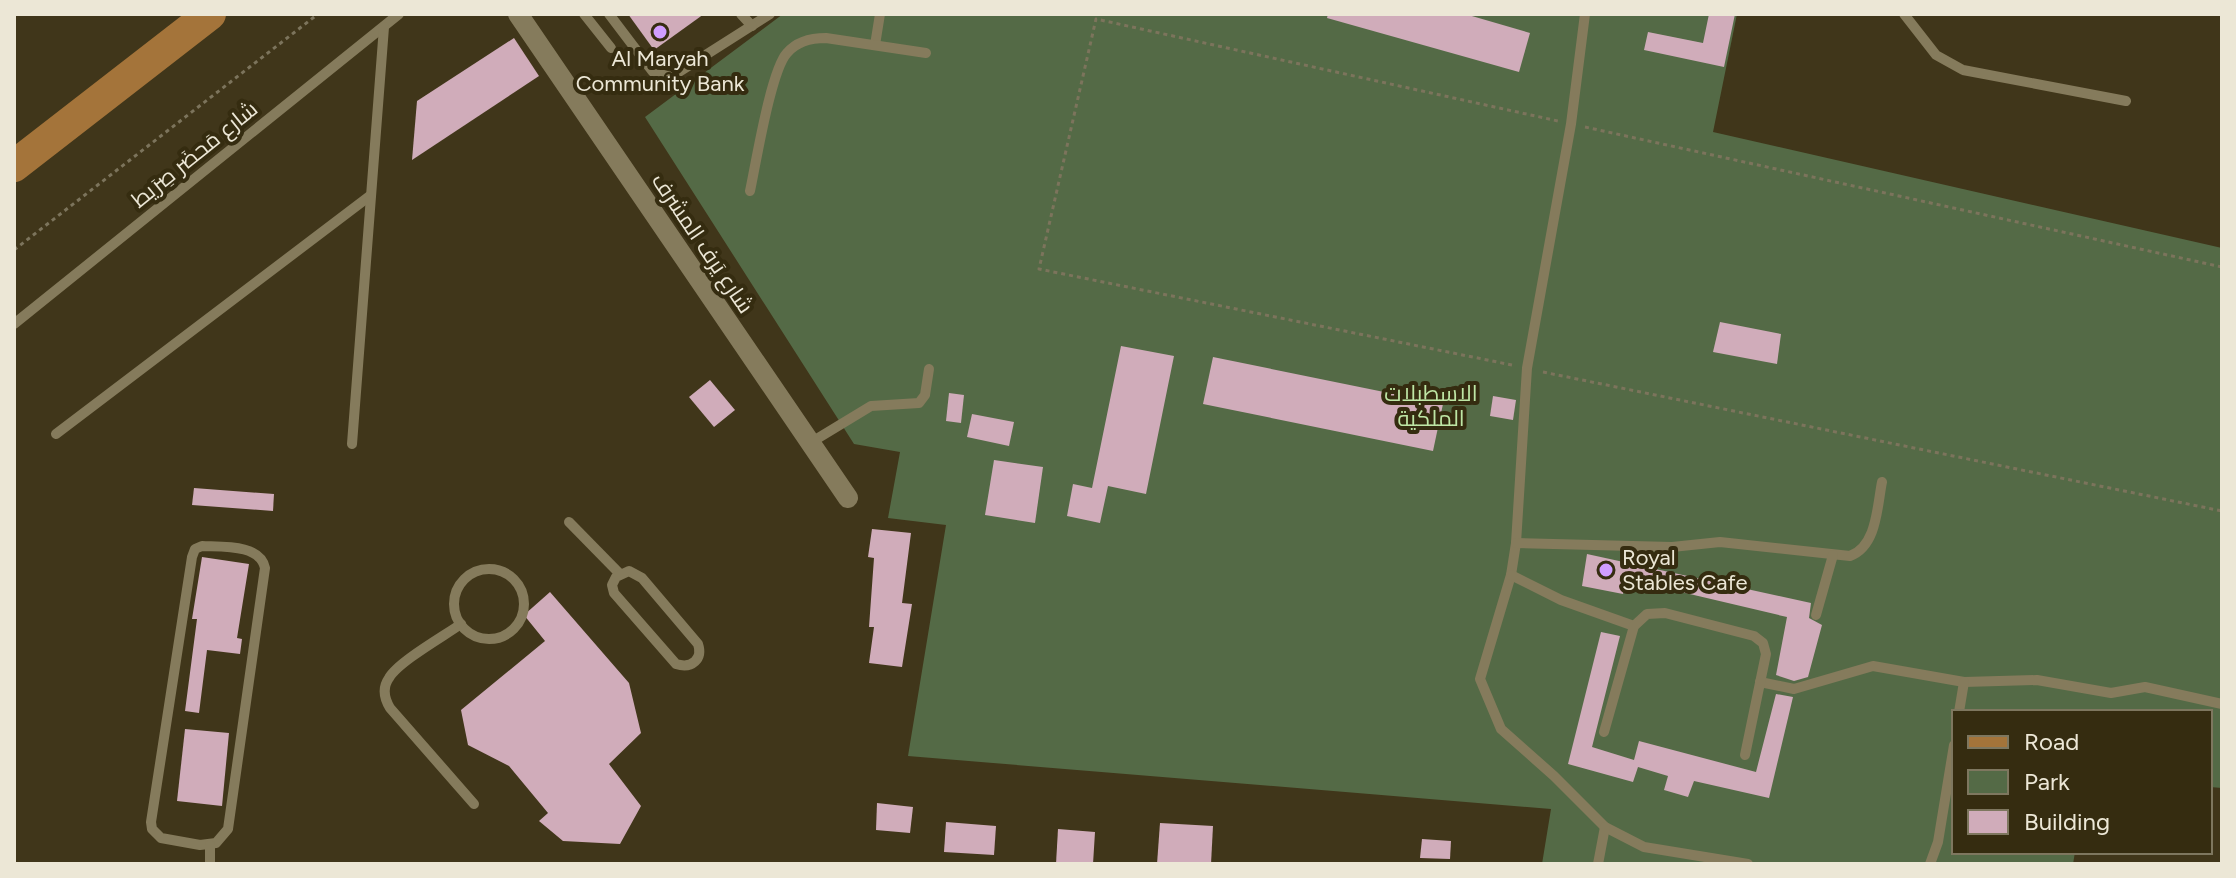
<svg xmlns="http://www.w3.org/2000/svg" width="2236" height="878" font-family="Figtree,Cairo,sans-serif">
<rect width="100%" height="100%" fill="#40361a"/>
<polygon fill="#546a46" points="783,14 1737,14 1713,132 2222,248 2222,788 2210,787 2210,712 1954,712 1954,852 2075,852 2073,864 1542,864 1551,809 908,756 946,525 888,518 900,452 854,444 645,117"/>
<g fill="#d0acba">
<polygon points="628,14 704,14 654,50"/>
<polygon points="1328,14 1465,14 1530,33 1519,72 1327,18"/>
<polygon points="1709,14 1735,14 1724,67 1644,50 1648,32 1703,43"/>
<polygon points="514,38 539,76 412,160 417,101"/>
<polygon points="1720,322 1781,334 1777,364 1713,352"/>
<polygon points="1121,346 1174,356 1146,494 1108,486 1100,523 1067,516 1073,484 1092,488"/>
<polygon points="1213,357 1443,404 1433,451 1203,404"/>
<polygon points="710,380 735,410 714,427 689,397"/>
<polygon points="949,393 964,395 961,423 946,421"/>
<polygon points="1493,396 1516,400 1513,420 1490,416"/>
<polygon points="972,414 1014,422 1009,446 967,437"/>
<polygon points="994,460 1043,467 1035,523 985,515"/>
<polygon points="194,488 274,494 273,511 192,505"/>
<polygon points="872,529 911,533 902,603 912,604 902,667 869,663 874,627 869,627 874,558 868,557"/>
<polygon points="1587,554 1811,603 1809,618 1822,625 1808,677 1794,681 1776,675 1787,617 1626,579 1623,594 1582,586"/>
<polygon points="202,557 249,564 237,638 242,639 240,654 207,650 199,713 185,711 197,619 192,619"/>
<polygon points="550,592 629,683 641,733 609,764 641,806 620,844 563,841 539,821 548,813 509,766 468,745 461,710 545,641 524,615"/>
<polygon points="1601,632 1620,636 1592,747 1634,760 1639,741 1756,772 1776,694 1793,697 1769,798 1694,781 1688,797 1664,790 1668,776 1638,767 1633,782 1568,764"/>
<polygon points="185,729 229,733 222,806 177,801"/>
<polygon points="877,803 913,807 910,833 876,830"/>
<polygon points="946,822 996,826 994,855 944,852"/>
<polygon points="1160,823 1213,826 1211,864 1157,864"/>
<polygon points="1058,829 1095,832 1093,864 1056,864"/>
<polygon points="1422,839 1451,841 1450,859 1420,858"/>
</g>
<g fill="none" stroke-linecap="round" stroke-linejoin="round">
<g stroke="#7c745c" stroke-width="3" stroke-dasharray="4 4" stroke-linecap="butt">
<polyline points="1585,127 2222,267"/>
<polyline points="14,250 318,14"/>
<polyline points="1512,365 1039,269 1096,19 1558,121"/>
<polyline points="1543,372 2222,511"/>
</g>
<g stroke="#857b5c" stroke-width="10">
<polyline points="584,14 611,48"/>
<polyline points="609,14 653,72 671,77 770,14"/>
<polyline points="741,14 752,26"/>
<polyline points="1585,14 1571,124 1527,368 1516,543 1511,575 1480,679 1501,729 1554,776 1605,827 1644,847 1748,864"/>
<polyline points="1904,14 1936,55 1963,70 2126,101"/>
<polyline points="875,45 880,14"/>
<path d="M750,191C756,163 771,70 787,53C797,41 811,38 826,38L926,53"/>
<polyline points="14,324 399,14"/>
<polyline points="56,434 371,195"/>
<polyline points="810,443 871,406 919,403 925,395 929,369"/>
<polyline points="352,444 384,27"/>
<polyline points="569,522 619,573"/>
<path d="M1516,543L1672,547L1720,542L1850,556C1877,546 1877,507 1882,482"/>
<path d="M202,546C222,547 260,544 265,568L228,829L216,843L200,845L161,838L152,829L151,822L192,557L195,549Z"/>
<circle cx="489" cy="604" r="35"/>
<path d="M629,571L642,578L698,644C703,659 692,669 676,664L614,593L612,585L616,577Z"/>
<polyline points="1511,575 1561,600 1634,626"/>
<polyline points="1816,615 1833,555"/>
<path d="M461,624C444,636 398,662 389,678C382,688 384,698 390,708L474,804"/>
<polyline points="1760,682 1794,689 1873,666 1964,682 2037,680 2111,693 2145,687 2222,704"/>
<polyline points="1959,712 1964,682"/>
<polyline points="1604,732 1634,626 1647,614 1665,613 1754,636 1763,643 1766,654 1745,755"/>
<polyline points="210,864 210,845"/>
<polyline points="1598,864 1605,827"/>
<polyline points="1930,864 1938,842 1954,745"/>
</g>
<polyline stroke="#857b5c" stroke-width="20" points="518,14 848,498"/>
<polyline stroke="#a4743a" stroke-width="32" points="14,166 210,14"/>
</g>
<g fill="#d09dff" stroke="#352c10" stroke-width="3">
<circle cx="660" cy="32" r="8"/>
<circle cx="1606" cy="570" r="8"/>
</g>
<g text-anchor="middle" stroke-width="8" stroke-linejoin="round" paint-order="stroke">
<g font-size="22" fill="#ece7d6" stroke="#352c10">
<text x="660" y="66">Al Maryah<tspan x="660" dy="25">Community Bank</tspan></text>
<text x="1622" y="565" text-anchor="start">Royal<tspan x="1622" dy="25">Stables Cafe</tspan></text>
</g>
<g font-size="22" fill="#ece7d6" stroke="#352c10">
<text transform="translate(194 154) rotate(-39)" y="8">شارع مَحضَر صِرَيط</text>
<text transform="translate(703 243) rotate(56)" y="8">شارع يَرف المشرف</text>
</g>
<g font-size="22" fill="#bee6a5" stroke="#352c10">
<text x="1431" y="401">الاسطبلات<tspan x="1431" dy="25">الملكية</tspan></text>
</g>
</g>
<rect width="2236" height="878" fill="none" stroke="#ece7d6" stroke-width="32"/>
<rect x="1952" y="710" width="260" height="144" fill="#352c10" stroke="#7e775f" stroke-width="2"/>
<rect x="1968" y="736" width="40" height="12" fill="#a4743a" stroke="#7e775f" stroke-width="2"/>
<text x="2024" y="750" font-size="24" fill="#ece7d6">Road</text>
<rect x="1968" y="770" width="40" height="24" fill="#546a46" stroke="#7e775f" stroke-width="2"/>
<text x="2024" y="790" font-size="24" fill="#ece7d6">Park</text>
<rect x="1968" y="810" width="40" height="24" fill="#d0acba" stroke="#7e775f" stroke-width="2"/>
<text x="2024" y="830" font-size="24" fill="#ece7d6">Building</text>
</svg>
